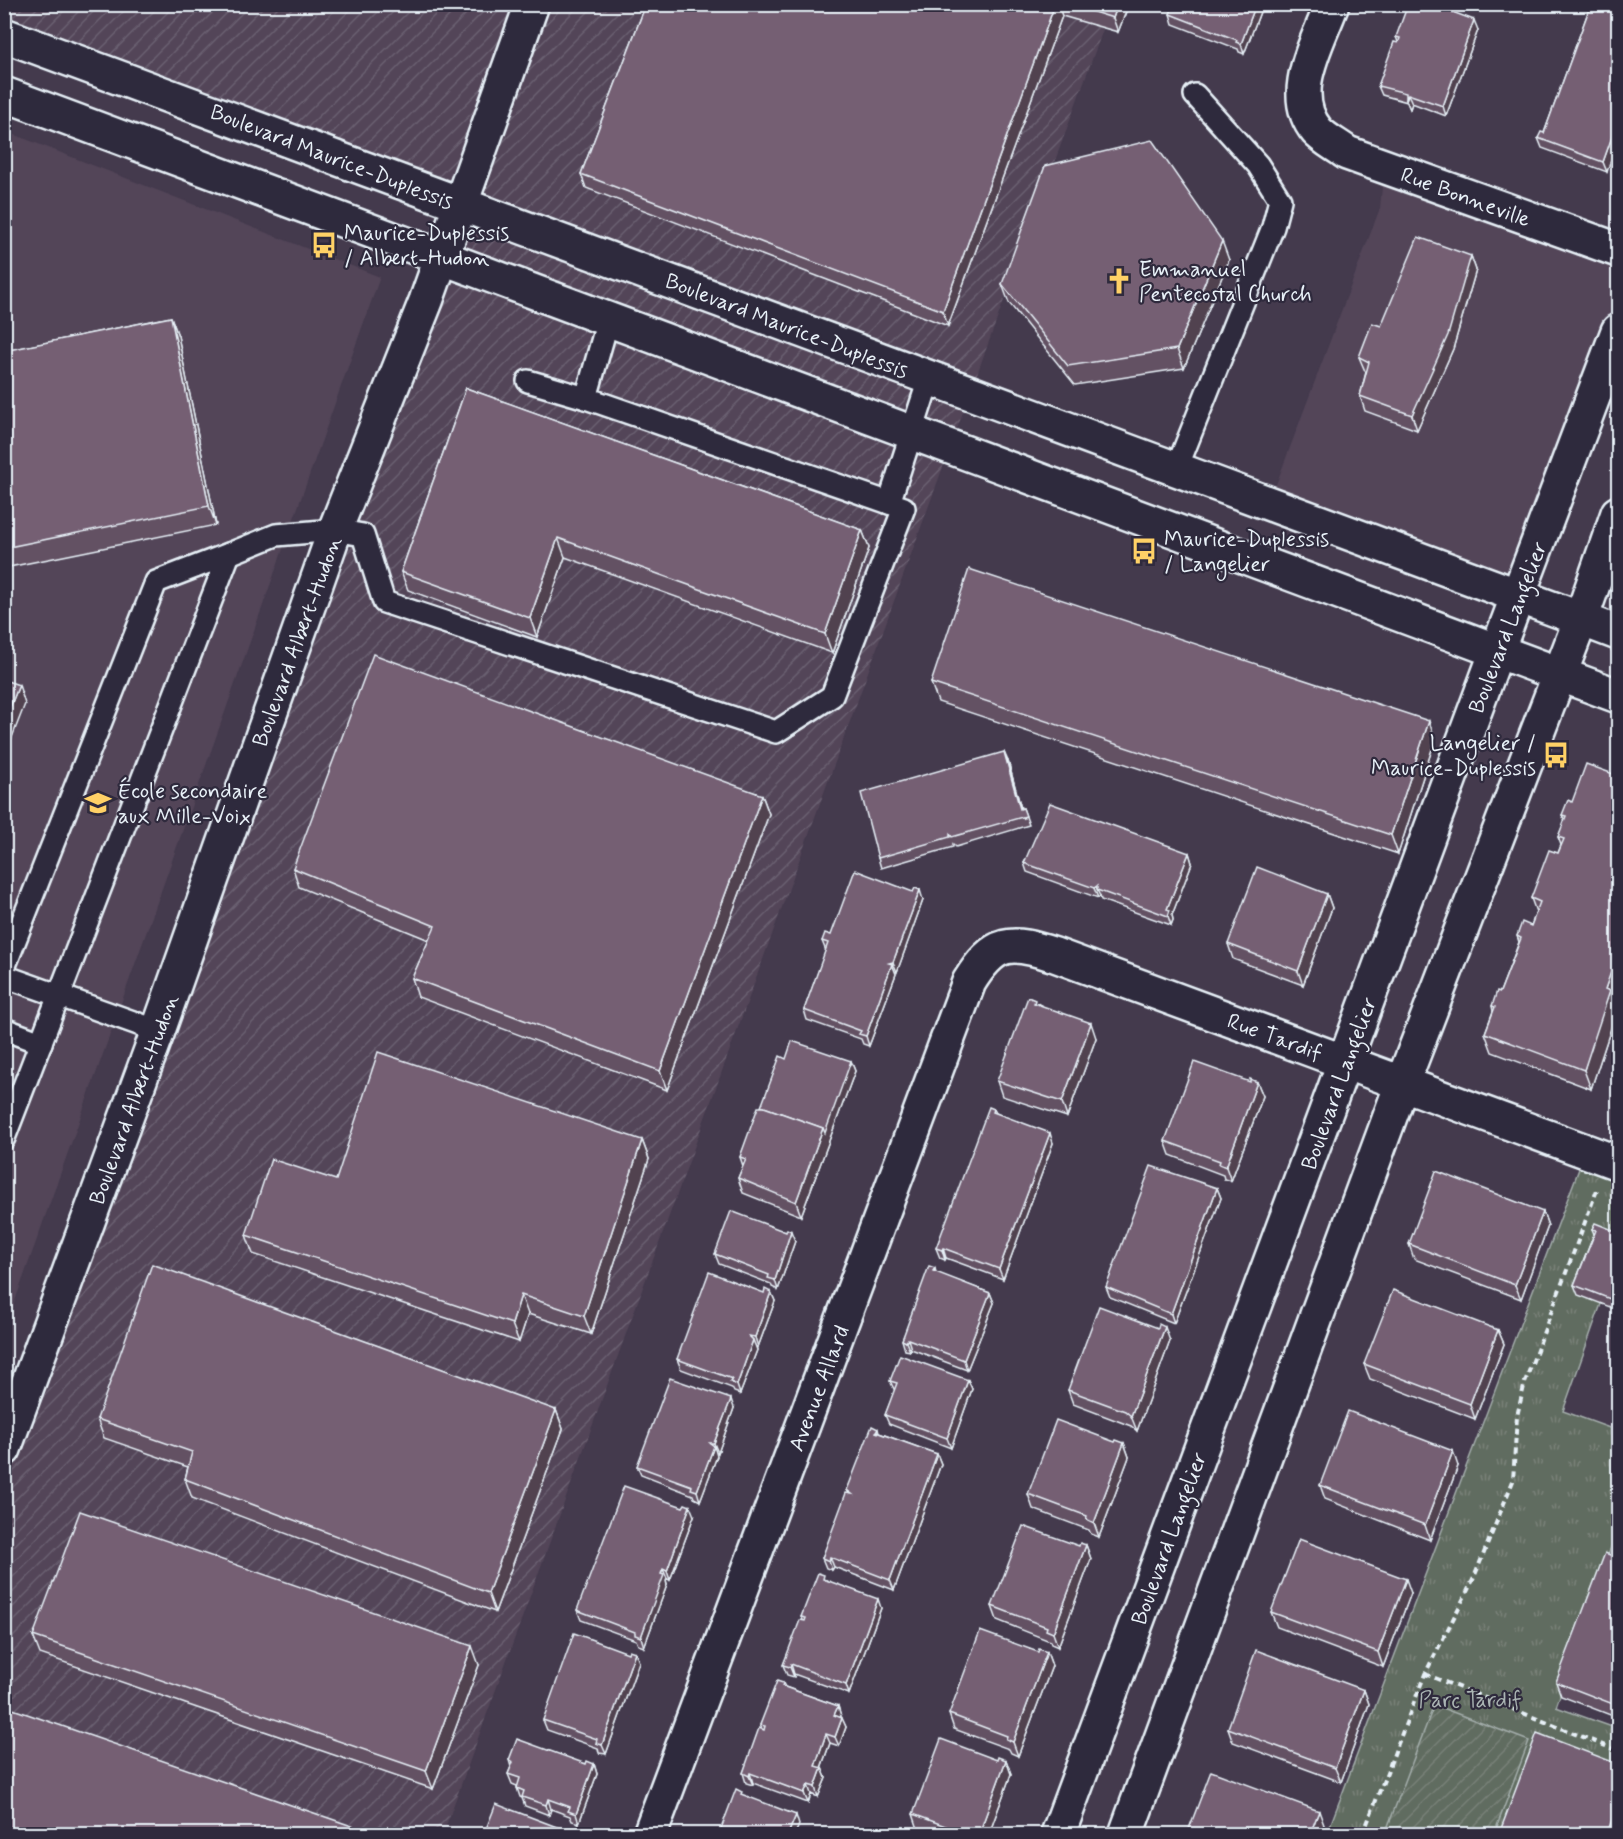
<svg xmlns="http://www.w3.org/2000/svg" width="1623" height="1839" font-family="Mynerve,sans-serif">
<defs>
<pattern id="industrial-furrows" width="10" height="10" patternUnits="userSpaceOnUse" patternTransform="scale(1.5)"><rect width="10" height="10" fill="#524558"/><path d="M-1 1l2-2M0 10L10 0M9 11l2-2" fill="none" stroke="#6b6071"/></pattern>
<pattern id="grass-tufts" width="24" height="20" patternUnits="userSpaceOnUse" patternTransform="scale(1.5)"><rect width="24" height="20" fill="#616c60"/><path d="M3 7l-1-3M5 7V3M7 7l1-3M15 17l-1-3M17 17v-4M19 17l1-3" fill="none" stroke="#788178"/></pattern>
<pattern id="garden-furrows" width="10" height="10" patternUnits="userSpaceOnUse" patternTransform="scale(1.5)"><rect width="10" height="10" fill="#616c60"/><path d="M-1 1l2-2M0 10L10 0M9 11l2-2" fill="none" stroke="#788178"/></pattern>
</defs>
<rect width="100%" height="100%" fill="#443a4d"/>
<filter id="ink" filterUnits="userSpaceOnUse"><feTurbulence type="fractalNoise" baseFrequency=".0167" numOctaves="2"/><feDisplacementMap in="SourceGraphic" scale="12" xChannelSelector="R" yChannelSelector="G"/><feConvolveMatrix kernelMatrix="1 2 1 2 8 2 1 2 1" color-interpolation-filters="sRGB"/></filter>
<g filter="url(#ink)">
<g fill="#524558">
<polygon points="5,131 380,277 5,1329"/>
<polygon points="1384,166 1618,250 1618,331 1519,597 1265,514 1380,208"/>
</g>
<polygon fill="url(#industrial-furrows)" points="5,5 1112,5 443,1834 5,1834 4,1458 461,205 5,35"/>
<polygon fill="url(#grass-tufts)" stroke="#a4aeac" stroke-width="1.5" points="1585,1153 1618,1163 1618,1256 1563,1411 1618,1431 1618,1527 1556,1707 1618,1729 1618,1781 1511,1834 1327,1834"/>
<polygon fill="url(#garden-furrows)" stroke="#a4aeac" stroke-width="1.5" points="1434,1705 1529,1741 1494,1834 1385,1834"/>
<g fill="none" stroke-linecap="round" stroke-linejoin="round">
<g stroke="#e8f1f8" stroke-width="26">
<g id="lane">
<polyline points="528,381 586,398"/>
<polyline points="1176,470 1273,227 1280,200 1258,165 1195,95"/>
<polyline points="889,503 929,379"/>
<polyline points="229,554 276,535 335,530 363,535 384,602 776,732 832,696 904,508 586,398 608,320"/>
<polyline points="4,968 156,582 229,554 4,1138"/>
<polyline points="4,976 158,1031"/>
<polyline points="4,1029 41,1043"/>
</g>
</g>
<g stroke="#e8f1f8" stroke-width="38">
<g id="street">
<path d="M1332,4C1318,43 1286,94 1317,131C1324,139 1338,146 1347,153L1618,250"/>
<polyline points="1581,619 1618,633"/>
<polyline points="1559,674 1618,696"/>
<path d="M650,1834L969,982C995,940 1010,940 1055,955L1618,1163"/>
</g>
</g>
<g stroke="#e8f1f8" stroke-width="38">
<g id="secondary">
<polyline points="4,35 1581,619"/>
<polyline points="4,94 1559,674"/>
<polyline points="4,1449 158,1031 335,530 426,301 532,4"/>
<polyline points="1058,1834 1497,651 1618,331"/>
<polyline points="1126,1834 1402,1084 1581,619 1618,513"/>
</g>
</g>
<g stroke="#e8f1f8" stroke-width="4" stroke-dasharray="6 4.5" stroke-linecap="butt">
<polyline points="1425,1674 1618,1751"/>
<polyline points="1363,1834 1425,1674 1473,1580 1513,1481 1517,1416 1525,1382 1597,1190"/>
</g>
<use href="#lane" stroke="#2f2a3d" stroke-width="21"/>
<use href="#street" stroke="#2f2a3d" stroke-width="33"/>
<use href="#secondary" stroke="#2f2a3d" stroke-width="33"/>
</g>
<g fill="#645163" stroke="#e8f1f8" stroke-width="1.5">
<polygon points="646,4 1129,4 1118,32 1062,16 948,326 586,188 581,174"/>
<polygon points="1263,4 1244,54 1239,52 1238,49 1173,24 1170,14"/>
<polygon points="1469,4 1487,4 1485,10"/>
<polygon points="1591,4 1607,172 1542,148 1538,138 1544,133"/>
<polygon points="1478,30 1446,116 1412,103 1410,109 1407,102 1382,95 1378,86 1398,42 1396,37"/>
<polygon points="1471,256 1476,270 1453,349 1417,430 1365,411 1360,396 1366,372 1365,371 1359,357 1381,326"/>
<polygon points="1229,260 1184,368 1075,385 1009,303 1002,284"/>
<polygon points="171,317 178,336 216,525 4,568 4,351"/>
<polygon points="466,388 862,530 869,548 832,653 565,557 537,637 408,590 401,572"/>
<polygon points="931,683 1435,740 1398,854 938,702"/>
<polygon points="1008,761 1021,809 1023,808 1029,825 956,847 953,844 953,847 881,868 878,858"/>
<polygon points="1618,768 1618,989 1614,1001 1617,1010 1591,1089 1492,1052 1485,1033 1493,1011 1492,1006 1500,992 1519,942 1517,936 1531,926 1536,912 1531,898 1558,853 1561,845 1558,837 1565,821 1562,815 1572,802 1616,775"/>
<polygon points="762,795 769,814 667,1090 418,997 412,978 429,940 299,887 293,868"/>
<polygon points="1189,853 1192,863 1172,915 1173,920 1171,925 1101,900 1100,896 1098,898 1027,872 1024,863"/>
<polygon points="1327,894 1332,908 1303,985 1233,959 1228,944"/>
<polygon points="923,900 897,972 895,972 896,974 869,1046 863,1044 861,1039 807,1020 804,1010 826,951 822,941 831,935"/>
<polygon points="1037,1003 1096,1038 1067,1117 1002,1096 997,1081"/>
<polygon points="786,1059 851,1061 855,1071 801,1216 743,1193 738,1178 743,1166 740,1157 761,1107"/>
<polygon points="1250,1082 1257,1082 1263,1096 1231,1181 1224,1179 1223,1175 1170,1155 1165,1141"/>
<polygon points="994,1109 996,1113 1053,1143 1003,1279 946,1258 945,1260 940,1258 936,1248"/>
<polygon points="642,1140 649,1159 591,1334 528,1314 519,1342 253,1254 246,1235 336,1180"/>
<polygon points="1217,1188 1221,1198 1174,1323 1110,1297 1106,1287"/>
<polygon points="1543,1212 1548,1226 1521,1299 1414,1259 1409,1244"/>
<polygon points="1592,1229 1618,1232 1618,1310 1578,1295 1574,1285 1594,1234"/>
<polygon points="786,1232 795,1241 778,1290 772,1287 771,1284 719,1264 715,1254"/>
<polygon points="935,1268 936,1273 990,1293 994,1303 967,1370 911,1349 910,1351 905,1350 902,1340"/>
<polygon points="771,1292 775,1301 758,1347 756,1347 757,1350 740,1394 734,1392 732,1388 681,1369 677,1359 764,1293"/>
<polygon points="1158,1328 1170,1341 1137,1431 1131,1426 1073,1404 1068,1390"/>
<polygon points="1498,1330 1504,1344 1475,1419 1370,1379 1364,1364"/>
<polygon points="968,1380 972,1389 951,1448 889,1424 885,1415 895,1391 890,1381"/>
<polygon points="734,1408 718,1453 716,1453 717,1456 700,1501 694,1498 693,1495 641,1475 637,1466"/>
<polygon points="556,1410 563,1429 495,1612 192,1498 185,1479 188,1467 104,1438 97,1419"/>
<polygon points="878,1429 879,1433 937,1454 941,1464 894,1590 834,1567 832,1570 826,1568 822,1558 849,1494 847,1490"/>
<polygon points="1115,1442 1124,1443 1129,1457 1099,1537 1091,1534 1089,1530 1033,1509 1028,1494"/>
<polygon points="1458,1466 1430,1540 1325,1499 1320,1485"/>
<polygon points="1618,1515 1618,1545 1613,1531"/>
<polygon points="694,1516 670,1580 667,1579 666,1581 667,1585 644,1647 638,1645 636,1640 581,1620 577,1610"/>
<polygon points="1086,1545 1091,1559 1058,1647 1051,1644 1050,1641 997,1620 992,1606 1079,1546"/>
<polygon points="1618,1558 1618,1718 1561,1696 1556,1682"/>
<polygon points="826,1580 881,1608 849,1694 794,1674 794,1677 787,1675 783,1665 803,1620 801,1617"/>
<polygon points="1411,1593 1383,1667 1277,1627 1271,1612"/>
<polygon points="33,1636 479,1665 433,1789 40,1654"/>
<polygon points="635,1652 639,1662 606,1754 599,1753 598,1748 547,1730 543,1720 628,1653"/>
<polygon points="1047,1652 1052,1666 1018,1756 1011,1753 1009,1749 954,1729 949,1714"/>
<polygon points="783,1683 785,1687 838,1706 841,1717 846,1727 839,1746 830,1743 821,1768 822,1768 826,1778 818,1797 811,1794 808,1803 753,1783 753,1785 746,1783 743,1773 762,1729 760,1725"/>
<polygon points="1364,1690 1369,1704 1341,1782 1233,1742 1228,1728"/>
<polygon points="509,1760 594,1764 597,1774 579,1823 572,1821 570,1816 551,1809 549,1815 525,1806 522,1798 520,1797 517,1788 517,1786 512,1784 508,1774 511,1767"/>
<polygon points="997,1760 1006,1760 1011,1774 989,1834 934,1834 918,1829 913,1814"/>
</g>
<g fill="#514250" stroke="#e8f1f8" stroke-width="1.5">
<polygon points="1055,4 1058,4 1062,16 948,326 943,311"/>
<polygon points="1118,4 1129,4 1118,32 1113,18"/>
<polygon points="1256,4 1263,4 1244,54 1241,44"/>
<polygon points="1483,4 1487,4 1485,10"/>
<polygon points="1474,20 1478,30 1446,116 1443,106"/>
<polygon points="1408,94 1412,103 1410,109 1406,100"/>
<polygon points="1618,120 1618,140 1607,172 1603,162"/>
<polygon points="1222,241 1229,260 1184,368 1177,349"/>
<polygon points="1471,256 1476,270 1453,349 1417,430 1412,415"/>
<polygon points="171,317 178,336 216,525 209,506"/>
<polygon points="862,530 869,548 832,653 825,634"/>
<polygon points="558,538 565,557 537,637 530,618"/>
<polygon points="19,685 25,704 4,758 4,722"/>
<polygon points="1429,721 1435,740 1398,854 1391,835"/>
<polygon points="1004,752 1008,761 1024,819 1020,809"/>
<polygon points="762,795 769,814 667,1090 660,1071"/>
<polygon points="1189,853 1192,863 1172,915 1173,920 1171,925 1168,916 1167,909"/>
<polygon points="1097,886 1097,890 1100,896 1098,898 1094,888"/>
<polygon points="920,890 923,900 897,972 893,962"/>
<polygon points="1327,894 1332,908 1303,985 1298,971"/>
<polygon points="1618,952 1618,989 1614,1001 1617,1010 1591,1089 1584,1070 1605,989"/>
<polygon points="892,964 896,974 869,1046 866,1036"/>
<polygon points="1091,1023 1096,1038 1067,1117 1062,1102"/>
<polygon points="851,1061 855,1071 801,1216 796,1202 823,1128"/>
<polygon points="1257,1082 1263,1096 1231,1181 1226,1167"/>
<polygon points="1050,1133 1053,1143 1003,1279 999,1269"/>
<polygon points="642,1140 649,1159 591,1334 584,1316"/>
<polygon points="1217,1188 1221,1198 1174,1323 1171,1314"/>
<polygon points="1543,1212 1548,1226 1521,1299 1515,1285"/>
<polygon points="791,1231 795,1241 778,1290 775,1280"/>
<polygon points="943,1248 946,1258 945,1260 942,1250"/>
<polygon points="771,1292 775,1301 758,1347 755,1337"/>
<polygon points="990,1293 994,1303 967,1370 964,1360"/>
<polygon points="521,1295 528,1314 519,1342 512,1324"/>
<polygon points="1165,1327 1170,1341 1137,1431 1131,1416"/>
<polygon points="1498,1330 1504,1344 1475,1419 1470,1404"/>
<polygon points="908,1339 911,1349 910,1351 906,1342"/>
<polygon points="753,1340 757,1350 740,1394 737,1385"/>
<polygon points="968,1380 972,1389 951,1448 947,1438"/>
<polygon points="731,1399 734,1408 718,1453 714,1443"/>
<polygon points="556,1410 563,1429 495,1612 488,1593"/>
<polygon points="1124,1443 1129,1457 1099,1537 1094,1523"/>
<polygon points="714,1446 717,1456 700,1501 697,1491"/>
<polygon points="1453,1451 1458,1466 1430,1540 1425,1525"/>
<polygon points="937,1454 941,1464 894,1590 890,1580"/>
<polygon points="690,1506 694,1516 670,1580 667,1571"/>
<polygon points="1086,1545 1091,1559 1058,1647 1053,1633"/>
<polygon points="830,1557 834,1567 832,1570 829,1561"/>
<polygon points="663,1569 667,1579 666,1581 667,1585 644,1647 641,1637"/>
<polygon points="1406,1579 1411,1593 1383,1667 1378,1652"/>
<polygon points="878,1599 881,1608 849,1694 846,1685"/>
<polygon points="472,1646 479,1665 433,1789 426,1771"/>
<polygon points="635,1652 639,1662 606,1754 602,1745"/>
<polygon points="1047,1652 1052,1666 1018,1756 1013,1742"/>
<polygon points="791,1664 794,1674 794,1677 790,1667"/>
<polygon points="1364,1690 1369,1704 1341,1782 1335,1768"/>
<polygon points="838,1706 841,1716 838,1724 834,1715"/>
<polygon points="842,1718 846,1727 839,1746 835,1737"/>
<polygon points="826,1734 830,1743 818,1776 815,1766"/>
<polygon points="1006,1760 1011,1774 989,1834 979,1834"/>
<polygon points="594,1764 597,1774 579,1823 576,1814"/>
<polygon points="822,1768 826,1778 818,1797 815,1787"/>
<polygon points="750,1773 753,1783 753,1785 749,1776"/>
<polygon points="808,1785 811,1794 808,1803 804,1793"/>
<polygon points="548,1799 551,1809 549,1815 546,1805"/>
<polygon points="1618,1802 1618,1831 1617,1834 1607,1834"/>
<polygon points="1319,1811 1324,1825 1321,1834 1310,1834"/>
<polygon points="796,1815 799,1825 795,1834 788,1834"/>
</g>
<g fill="#745e73" stroke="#e8f1f8" stroke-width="1.5">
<polygon points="646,4 1055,4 943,311 581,174"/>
<polygon points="1068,4 1118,4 1113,18"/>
<polygon points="1174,4 1256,4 1241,44 1236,42 1237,40 1170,14"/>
<polygon points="1408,4 1431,4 1474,20 1443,106 1408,94 1406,100 1406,93 1378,86 1394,42 1398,43 1399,41 1400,38 1396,37"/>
<polygon points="1591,4 1610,4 1618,8 1618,120 1603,162 1538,138 1541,132 1544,133"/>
<polygon points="1152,140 1222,241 1177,349 1068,366 1002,284 1045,166"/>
<polygon points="1418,237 1471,256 1448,335 1412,415 1360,396 1369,362 1359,357 1372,323 1381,326"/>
<polygon points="171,317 209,506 4,548 4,351"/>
<polygon points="466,388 862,530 825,634 558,538 530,618 401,572"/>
<polygon points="969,569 1429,721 1391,835 931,683"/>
<polygon points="373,654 762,795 660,1071 412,978 435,926 293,868"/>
<polygon points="4,680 19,685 4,722"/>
<polygon points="1004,752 1020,809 1023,808 1026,816 952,837 950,834 950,837 878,858 861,793"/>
<polygon points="1586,764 1616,775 1618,768 1618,952 1605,989 1610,991 1584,1070 1485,1033 1495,1007 1492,1006 1497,991 1500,992 1521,938 1517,936 1522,922 1531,926 1540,902 1531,898 1549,850 1558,853 1564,839 1558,837 1566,816 1562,815 1568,800 1572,802"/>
<polygon points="1050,803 1189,853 1167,909 1170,910 1168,916 1097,890 1097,886 1094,888 1024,863"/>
<polygon points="1257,867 1327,894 1298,971 1228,944"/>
<polygon points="855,870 913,892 915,888 920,890 893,962 889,963 892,964 866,1036 859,1034 861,1031 804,1010 828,943 822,941 825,933 831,935"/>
<polygon points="1028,997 1035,1000 1034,1003 1091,1023 1062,1102 997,1081"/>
<polygon points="792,1041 851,1061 825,1133 823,1128 764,1107 761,1107 780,1056 786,1059"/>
<polygon points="378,1052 642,1140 584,1316 521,1295 512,1324 246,1235 271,1159 336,1180"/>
<polygon points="1194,1062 1250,1082 1250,1079 1257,1082 1226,1167 1219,1164 1220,1161 1165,1141"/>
<polygon points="758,1107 764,1107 823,1128 796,1202 738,1178 746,1159 740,1157"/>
<polygon points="989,1107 994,1109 993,1112 1050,1133 999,1269 943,1248 942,1250 936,1248"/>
<polygon points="1151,1166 1217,1188 1171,1314 1106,1287"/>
<polygon points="1436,1171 1543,1212 1515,1285 1409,1244"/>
<polygon points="731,1211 786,1232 787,1229 791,1231 775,1280 768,1278 769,1275 715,1254"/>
<polygon points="1595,1223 1618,1232 1618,1302 1574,1285 1596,1230 1592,1229"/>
<polygon points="152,1264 556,1410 488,1593 185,1479 192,1452 97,1419"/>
<polygon points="929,1266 935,1268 933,1271 990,1293 964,1360 908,1339 906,1342 902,1340"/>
<polygon points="709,1272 764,1293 765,1289 771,1292 755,1337 749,1336 753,1340 737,1385 730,1382 732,1379 677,1359"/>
<polygon points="1393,1290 1498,1330 1470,1404 1364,1364"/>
<polygon points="1099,1306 1158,1328 1159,1324 1165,1327 1131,1416 1125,1411 1068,1390"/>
<polygon points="900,1355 968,1380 947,1438 885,1415 897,1383 890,1381"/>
<polygon points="670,1378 731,1399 714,1443 710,1443 714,1446 697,1491 691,1489 692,1486 637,1466"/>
<polygon points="1348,1411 1453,1451 1425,1525 1320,1485"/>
<polygon points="1056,1420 1115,1442 1116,1440 1124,1443 1094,1523 1086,1519 1087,1516 1028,1494"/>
<polygon points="872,1426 878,1429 876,1432 937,1454 890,1580 830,1557 829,1561 822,1558 846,1493 852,1494 847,1490"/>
<polygon points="624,1486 683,1507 685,1504 690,1506 667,1571 663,1569 661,1574 664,1575 641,1637 635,1635 635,1632 577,1610"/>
<polygon points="80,1511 472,1646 426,1771 33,1636"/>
<polygon points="1618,1515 1618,1533 1613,1531"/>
<polygon points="1023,1526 1079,1546 1080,1543 1086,1545 1053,1633 1046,1630 1047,1627 992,1606"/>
<polygon points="1299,1539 1406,1579 1378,1652 1271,1612"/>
<polygon points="1605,1553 1618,1558 1618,1706 1556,1682"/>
<polygon points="818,1573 824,1575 823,1579 878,1599 846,1685 791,1664 790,1667 783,1665 800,1620 805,1621 806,1618 801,1617"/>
<polygon points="980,1631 1038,1652 1039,1649 1047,1652 1013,1742 1006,1739 1007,1736 949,1714"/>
<polygon points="574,1633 628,1653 629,1650 635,1652 602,1745 596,1743 597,1739 543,1720"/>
<polygon points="1256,1650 1364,1690 1335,1768 1228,1728"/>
<polygon points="777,1681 783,1683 782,1686 838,1706 834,1715 842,1718 835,1737 826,1734 815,1766 822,1768 815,1787 808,1785 804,1793 750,1773 749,1776 743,1773 759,1728 764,1730 765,1726 760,1725"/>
<polygon points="4,1706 375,1834 4,1834"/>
<polygon points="1537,1733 1618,1764 1618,1802 1607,1834 1499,1834"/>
<polygon points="517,1739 586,1764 587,1761 594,1764 576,1814 568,1811 570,1807 548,1799 546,1805 522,1797 524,1791 517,1788 520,1778 508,1774 513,1762 509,1760"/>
<polygon points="941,1739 997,1760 998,1757 1006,1760 979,1834 967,1834 913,1814"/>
<polygon points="1211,1771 1319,1811 1310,1834 1187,1834"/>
<polygon points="736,1789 742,1792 741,1794 796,1815 788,1834 719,1834"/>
<polygon points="496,1804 570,1832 569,1834 484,1834"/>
</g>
</g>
<defs>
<g id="bus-bare" transform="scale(2.07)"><path d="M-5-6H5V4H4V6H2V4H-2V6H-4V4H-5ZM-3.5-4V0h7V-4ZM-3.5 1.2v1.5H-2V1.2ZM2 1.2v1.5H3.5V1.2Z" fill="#ffd166" stroke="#2f2a3d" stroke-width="2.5" paint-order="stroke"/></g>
<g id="church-bare" transform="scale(2.07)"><path d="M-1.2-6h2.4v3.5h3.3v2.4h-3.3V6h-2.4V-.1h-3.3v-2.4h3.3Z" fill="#ffd166" stroke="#2f2a3d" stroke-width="2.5" paint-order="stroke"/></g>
<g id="school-bare" transform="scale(2.07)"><path d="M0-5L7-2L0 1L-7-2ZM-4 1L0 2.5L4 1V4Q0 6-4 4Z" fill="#ffd166" stroke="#2f2a3d" stroke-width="2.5" paint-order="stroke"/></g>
</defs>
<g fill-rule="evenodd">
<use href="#bus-bare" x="324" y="245"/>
<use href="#church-bare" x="1119" y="281"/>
<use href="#bus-bare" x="1144" y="551"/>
<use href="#bus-bare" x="1556" y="755"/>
<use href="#school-bare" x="98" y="803"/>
</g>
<g text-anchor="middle" stroke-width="4.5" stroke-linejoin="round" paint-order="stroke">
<g font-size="22" fill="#e8f1f8" stroke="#2f2a3d">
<text transform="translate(332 156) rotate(21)" y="8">Boulevard Maurice-Duplessis</text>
<text transform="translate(1466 196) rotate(20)" y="8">Rue Bonneville</text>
<text transform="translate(787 325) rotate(21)" y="8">Boulevard Maurice-Duplessis</text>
<text transform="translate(1507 627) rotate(-69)" y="8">Boulevard Langelier</text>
<text transform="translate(296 641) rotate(-70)" y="8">Boulevard Albert-Hudon</text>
<text transform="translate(1275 1036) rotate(20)" y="8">Rue Tardif</text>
<text transform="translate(1338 1083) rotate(-70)" y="8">Boulevard Langelier</text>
<text transform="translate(133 1099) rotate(-70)" y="8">Boulevard Albert-Hudon</text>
<text transform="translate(818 1388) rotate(-69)" y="8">Avenue Allard</text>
<text transform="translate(1168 1538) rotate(-70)" y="8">Boulevard Langelier</text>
</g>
<g font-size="22" fill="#e8f1f8" stroke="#2f2a3d" text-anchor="start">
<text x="344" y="240">Maurice-Duplessis<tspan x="344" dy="25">/ Albert-Hudon</tspan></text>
<text x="1139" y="276">Emmanuel<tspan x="1139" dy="25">Pentecostal Church</tspan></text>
<text x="1164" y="546">Maurice-Duplessis<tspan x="1164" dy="25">/ Langelier</tspan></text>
<text x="1536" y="750" text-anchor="end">Langelier /<tspan x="1536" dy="25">Maurice-Duplessis</tspan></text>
<text x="118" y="798">École secondaire<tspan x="118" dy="25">aux Mille-Voix</tspan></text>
</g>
<g font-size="22" fill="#abb5b4" stroke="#2f2a3d">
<text x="1470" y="1707">Parc Tardif</text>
</g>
</g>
<rect width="1623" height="1839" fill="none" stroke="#2f2a3d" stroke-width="24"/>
<rect x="12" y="12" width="1599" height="1815" fill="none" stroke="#e8f1f8" stroke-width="2" filter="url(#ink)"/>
</svg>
